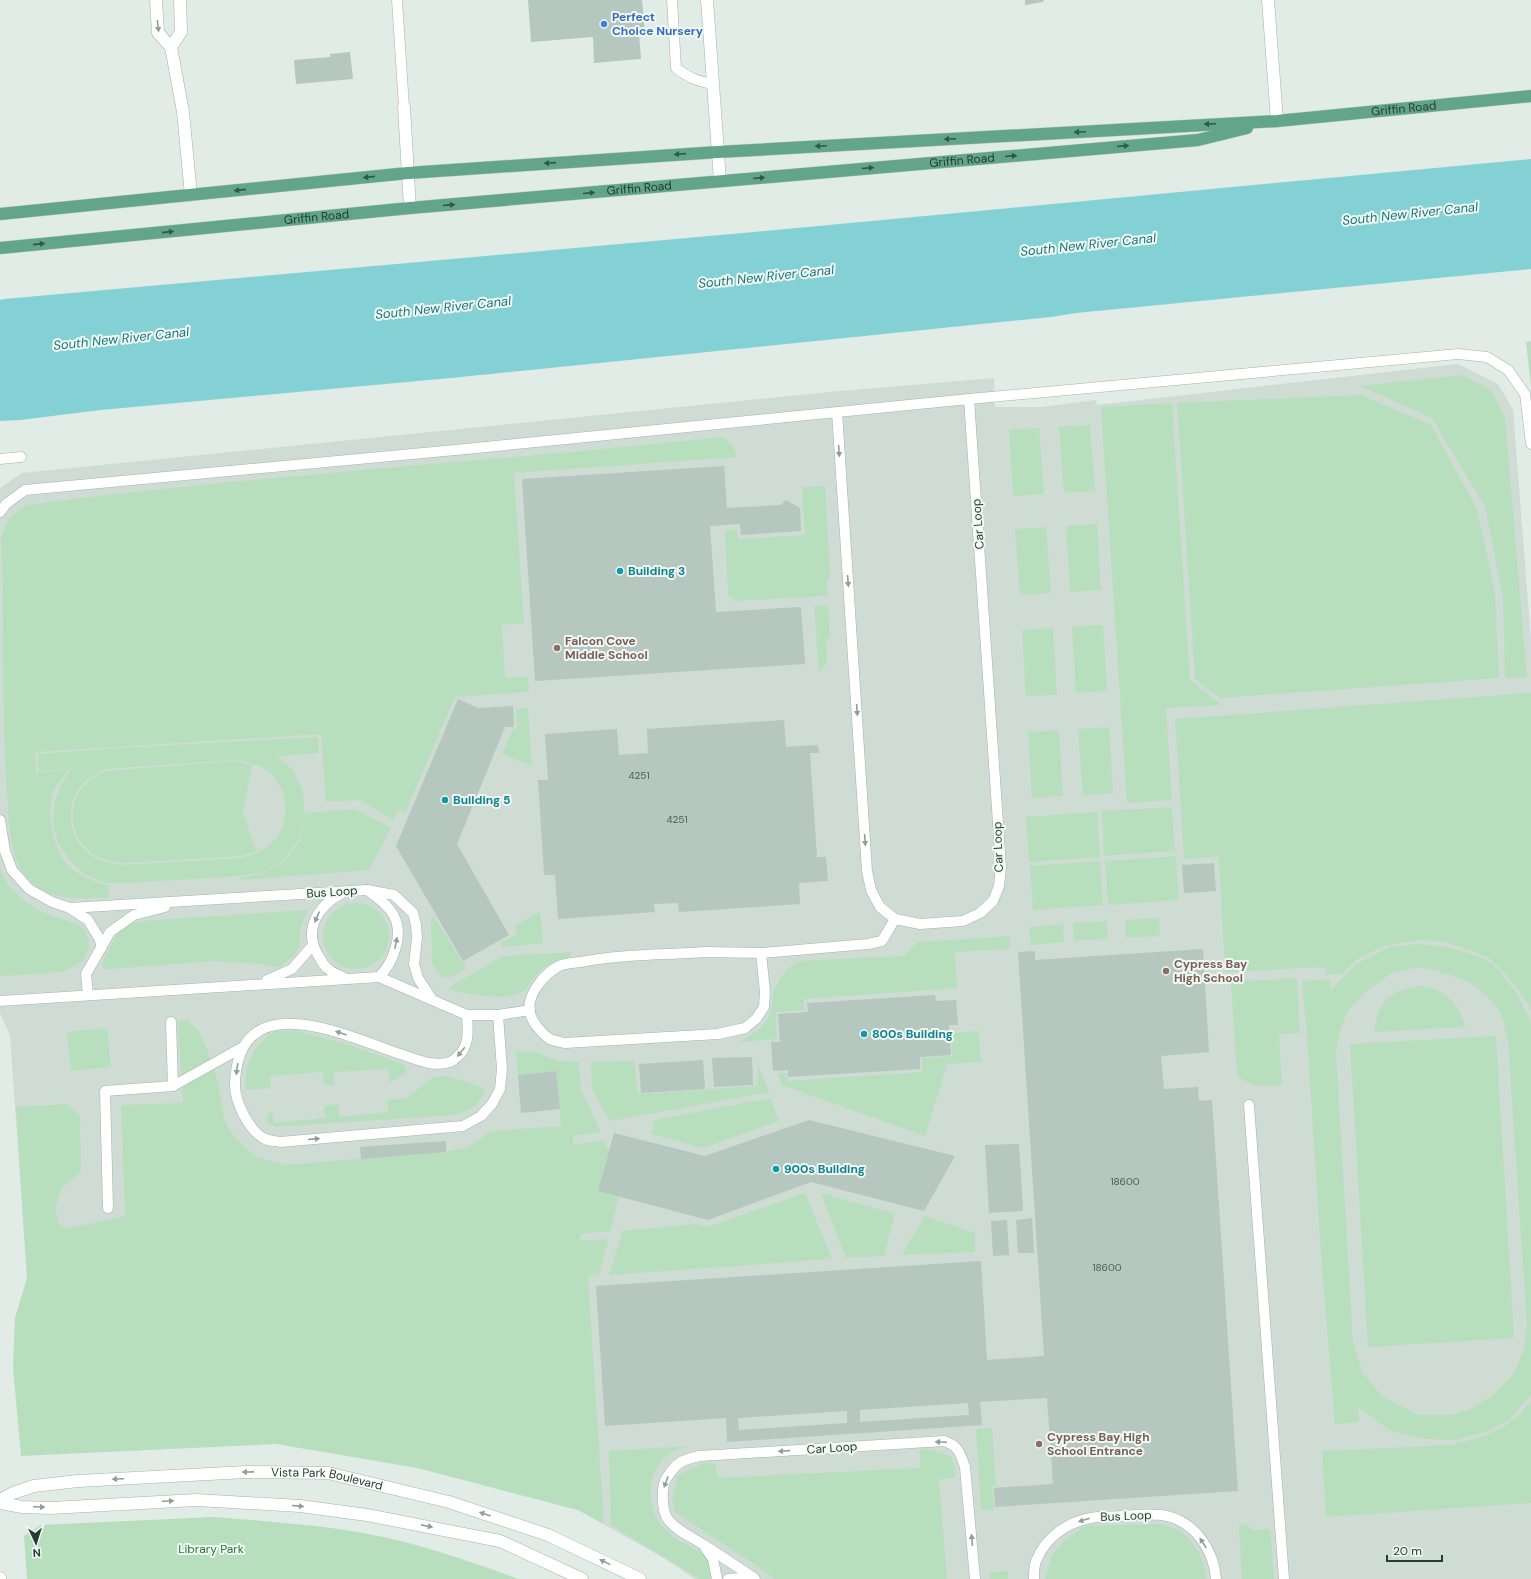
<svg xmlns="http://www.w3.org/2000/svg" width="1531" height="1579" font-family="'DM Sans',sans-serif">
<rect width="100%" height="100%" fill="#e0ece5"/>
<polygon fill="#cedcd4" points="1458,364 1498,384 1513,410 1531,641 1531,1579 695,1579 662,1557 578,1510 418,1468 277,1444 27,1278 10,1035 0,1013 0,488 22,473 829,392 994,378 995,407 1041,407 1096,400 1097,405"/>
<g fill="#b7dfbe" fill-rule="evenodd">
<polygon points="1531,341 1531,387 1526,342"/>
<polygon points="1462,375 1492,391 1505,417 1527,677 1505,678 1503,598 1485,506 1432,418 1361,386"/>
<polygon points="1361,395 1431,425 1477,509 1495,594 1499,678 1220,698 1195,679 1177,403"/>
<polygon points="1172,403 1190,680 1221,705 1166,708 1172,800 1127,803 1101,407"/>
<polygon points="1090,425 1095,491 1064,493 1059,427"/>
<polygon points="1039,428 1044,494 1013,496 1009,430"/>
<path d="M722,437C730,442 736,448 736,457L514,473L524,623L502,625L505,677H528L529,692L455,697L405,813L398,809L393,820L360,800L326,802L321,734L35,752L36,772L68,770C65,775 60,780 57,785C44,807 51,845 67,864C76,875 95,882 108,886L109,897C79,899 45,902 25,875C8,852 9,820 7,793C1,708 5,623 1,538L9,518L26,505C258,475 491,462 722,437Z"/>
<polygon points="825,486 830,576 827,581 828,596 735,601 728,595 725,531 737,530 738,539 805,535 802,487"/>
<polygon points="1097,524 1101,590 1070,592 1066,526"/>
<polygon points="1046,527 1051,593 1020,595 1015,529"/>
<polygon points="828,605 830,638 826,639 827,663 819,673 814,606"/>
<polygon points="1103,625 1107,691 1076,693 1072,627"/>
<polygon points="1053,628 1057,695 1026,696 1022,630"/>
<polygon points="1531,693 1531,1012 1528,1003 1509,978 1489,958 1468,949 1441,941 1418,940 1384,946 1356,960 1342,974 1326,975 1325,967 1225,972 1219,857 1184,859 1175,719"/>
<polygon points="528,708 532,766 502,754 513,729 517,729 516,709"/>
<polygon points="1109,727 1113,793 1083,795 1078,729"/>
<polygon points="1059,730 1063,796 1032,798 1028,732"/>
<path d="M318,737L319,753L278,756L293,770L303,792L305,816L299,839L285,858L265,872L241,876L126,883H106L86,875L70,861L58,843L53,822L55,801L63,781L71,769L39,771L38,754L116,748ZM236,760C248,762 258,764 268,771C290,788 292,828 269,845C261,852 252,855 241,858L123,865C113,864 103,862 94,857C70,843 63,808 80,787C87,778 96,774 105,769Z"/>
<path d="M235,761L252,765L243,812L256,851L241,856L124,863C114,862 103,860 94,855C72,841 65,806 83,787C89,779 97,775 105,771Z"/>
<polygon points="1172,807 1175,851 1104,856 1102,811"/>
<polygon points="356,809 391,828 369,870 241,880 241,878 265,873 285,860 300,841 306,813"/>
<polygon points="1097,812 1100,857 1029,862 1026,817"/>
<polygon points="1176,856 1179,900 1108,905 1105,861"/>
<polygon points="1100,861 1103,905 1033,910 1030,866"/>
<polygon points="0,870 9,886 22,899 39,911 79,925 85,930 88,940 89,947 83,961 63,972 0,976"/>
<circle cx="356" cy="936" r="33"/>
<polygon points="308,910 301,926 299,947 294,956 280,967 272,967 260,964 213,961 111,969 105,969 101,965 115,937 125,926 142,921"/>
<polygon points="540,912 543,943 503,947 501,943 518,934 514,926"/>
<polygon points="434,917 466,968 449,978 442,977 434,967 432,962 431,919"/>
<polygon points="1159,918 1160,936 1126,938 1125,920"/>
<polygon points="1107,921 1108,939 1074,941 1073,923"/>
<polygon points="1063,924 1064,942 1031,945 1029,927"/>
<path d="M1010,936V949L955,952L957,988L804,999V1010L776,1012L777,1039L739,1042C750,1035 761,1030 768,1018C774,1007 771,1003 773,994C778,979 786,967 800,961L904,956L917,942Z"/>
<path d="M1416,944C1437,945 1456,948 1476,956C1480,958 1485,959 1488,961C1507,976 1524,1002 1531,1025V1395L1509,1420L1485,1432L1456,1440L1423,1439L1391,1431L1358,1407L1359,1422L1335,1424L1321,1254L1307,1036L1302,981L1330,979L1331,990L1356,964L1388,948ZM1419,967C1451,973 1483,983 1500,1013C1504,1021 1506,1031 1508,1040L1527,1327L1524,1348L1515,1372L1493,1395L1475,1407L1452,1415H1419L1383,1397L1362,1372L1353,1342L1336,1052L1340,1032L1347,1012L1364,993L1390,974Z"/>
<path d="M571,952V957C559,960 547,964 538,973C533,979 529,987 522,992C505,1003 469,993 449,990L453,985L503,956Z"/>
<path d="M1297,978L1300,1033L1279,1034L1282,1085C1263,1086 1252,1088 1237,1075L1231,982Z"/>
<path d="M1424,986C1448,993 1458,1002 1465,1027L1374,1032C1378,1001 1392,988 1424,986Z"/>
<polygon points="188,1020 200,1033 213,1064 218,1083 224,1119 234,1137 256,1157 284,1165 446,1152 469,1147 491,1131 561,1126 556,1071 518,1075 516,1052 531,1051 559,1061 579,1062 581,1090 601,1132 573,1136 573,1145 603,1140 609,1150 598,1191 619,1197 610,1231 580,1234 581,1241 608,1239 599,1275 588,1276 604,1524 578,1510 418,1468 277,1444 21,1456 13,1368 15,1318 27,1278 16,1107 67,1104 80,1116 81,1172 62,1188 55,1209 59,1224 66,1229 125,1216 121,1105 183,1103 178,1021"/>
<polygon points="107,1028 111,1067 71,1071 67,1032"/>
<path d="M274,1031H298L349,1045L400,1063L405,1066L406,1072L399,1078L389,1082L388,1069L334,1072V1085H324L323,1072L270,1076L271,1088L246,1090C244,1063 252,1047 274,1031Z"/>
<polygon points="979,1031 981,1062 947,1064 925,1136 782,1085 778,1073 787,1073 788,1081 922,1072 922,1058 952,1056 951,1033"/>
<polygon points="1496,1036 1514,1338 1368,1347 1350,1044"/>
<polygon points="634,1061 638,1094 758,1086 758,1065 769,1092 610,1121 592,1089 591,1062"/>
<path d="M449,1076L486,1089C480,1106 469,1110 454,1115L275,1127L267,1123L268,1115L272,1111L274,1123L325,1118L324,1106L338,1104L339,1117L388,1112L387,1100L407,1098L433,1077Z"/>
<polygon points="771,1098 779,1121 703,1148 651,1134 655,1120"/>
<polygon points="805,1193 832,1259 609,1275 623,1231 696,1224 707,1227"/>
<polygon points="821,1193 895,1214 884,1256 846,1258"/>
<polygon points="925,1216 975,1233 975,1252 902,1255"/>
<polygon points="1531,1401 1531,1503 1326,1517 1322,1451 1453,1445 1481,1437 1502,1428 1518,1416"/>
<polygon points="992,1428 996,1485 992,1486 994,1509 981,1510 976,1429"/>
<path d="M689,1446C684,1447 679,1449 674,1451C652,1462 645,1493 655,1515C658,1523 666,1530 672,1536C683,1545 700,1548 708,1559C712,1564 712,1573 710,1579H700L611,1525L609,1451Z"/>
<polygon points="920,1448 934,1451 950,1456 955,1466 955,1478 939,1479 947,1579 775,1579 753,1563 675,1512 672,1498 678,1475 704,1463 716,1464 717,1478 920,1468"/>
<path d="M213,1517C277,1522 343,1526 405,1542C443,1552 481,1565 518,1579H27L24,1536L41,1525Z"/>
<path d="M1159,1524C1166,1526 1174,1528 1180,1531C1195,1542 1205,1561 1206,1579H1045L1052,1555L1065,1540L1085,1526Z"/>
<polygon points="1239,1524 1245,1524 1252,1530 1270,1529 1274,1579 1242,1579"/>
<polygon points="1008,1571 1008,1579 990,1579 990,1572"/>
</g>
<polygon fill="#84d1d5" points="1531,159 1531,269 1076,313 1051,317 451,378 101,410 20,420 0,421 0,300 4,299 754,232"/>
<g fill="#b5c7be" fill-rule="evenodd">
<polygon points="528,0 642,0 645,34 639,34 641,59 594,63 593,37 531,42"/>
<polygon points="1025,0 1044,0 1043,2 1025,5"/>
<polygon points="350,52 353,79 296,84 294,60 330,57 330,54"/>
<polygon points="724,466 727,508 781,505 786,500 800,508 801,531 741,535 740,524 710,526 716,612 801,607 805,664 535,681 522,479"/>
<polygon points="458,699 478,708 513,706 514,727 505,727 457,844 509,935 463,961 396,846"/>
<polygon points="784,720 786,747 818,745 819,753 810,753 817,857 826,857 828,881 799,883 800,904 679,912 678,903 654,904 655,912 558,919 555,875 544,875 538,780 548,780 545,734 617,729 619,755 648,753 647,729"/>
<polygon points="1214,863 1216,891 1184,893 1182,865"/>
<path d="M1203,949L1209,1052L1161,1056L1164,1089L1198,1087L1199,1101L1212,1100L1238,1491L995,1507L994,1488L1053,1484L1047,1398L980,1402L982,1425L727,1442L726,1418L605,1426L596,1286L981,1261L987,1360L1044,1356L1018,952L1035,951V960ZM968,1403L969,1415L860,1422V1410ZM847,1411V1423L739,1430L738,1418Z"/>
<polygon points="935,995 936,1001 956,1000 958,1025 949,1025 951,1055 920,1057 920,1069 788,1077 788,1070 773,1071 771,1042 780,1042 778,1014 808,1012 807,1003"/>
<polygon points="752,1057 753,1085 714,1087 712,1058"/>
<polygon points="703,1060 705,1089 641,1093 639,1064"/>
<polygon points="556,1071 560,1109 521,1113 518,1075"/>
<polygon points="809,1120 955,1156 924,1211 811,1182 708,1220 598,1191 614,1133 705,1156"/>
<polygon points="446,1141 446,1152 361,1159 360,1147"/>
<polygon points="1019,1144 1023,1211 989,1213 985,1145"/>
<polygon points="1032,1218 1034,1253 1018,1253 1016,1220"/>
<polygon points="1007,1220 1009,1255 993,1256 991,1221"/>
</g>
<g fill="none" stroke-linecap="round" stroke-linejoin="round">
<g stroke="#a3b4ac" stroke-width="11">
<g id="service">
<polyline points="397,0 404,107"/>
<path d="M672,0L676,68C689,78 697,81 713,84"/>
<polyline points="969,399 1458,354 1487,357 1508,370 1525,394 1531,444"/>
<polyline points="0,459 21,457"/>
<polyline points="0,512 6,504 25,490 466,449 969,399 1001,867 999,886 993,901 980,913 963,921 920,924 895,919 880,907 871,890 867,871 837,412"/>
<polyline points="0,820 5,851 12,870 29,889 52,902 70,908 88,920 99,938 102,947"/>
<path d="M342,893C318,906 303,929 318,955C321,959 323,965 327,968C332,973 340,975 346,979"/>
<polyline points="70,908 367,890 394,895 413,913 416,925 417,938 414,964 418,978 431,998"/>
<path d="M705,952L761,953L765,992L764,1007L756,1019L745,1028L718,1034L565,1043C560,1042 554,1041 550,1039C542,1034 532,1022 530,1013C526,995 544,974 559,966C565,963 574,963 580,962C621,954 664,955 705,952Z"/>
<polyline points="761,953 868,944 882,941 895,919"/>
<polyline points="379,977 467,1015 498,1015 530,1010"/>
<polyline points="267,980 292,969 313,945"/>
<polyline points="88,995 86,974 110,932 134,915 165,907"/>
<path d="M0,1001L379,977C393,963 404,935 394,916C388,905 377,897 367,890"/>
<path d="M467,1015C468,1031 470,1046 457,1057C455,1059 452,1061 450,1062C432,1068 414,1058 397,1053C342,1034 240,985 235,1082C234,1101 249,1131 265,1139C270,1141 276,1141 280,1142L463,1126L481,1116L492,1104L500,1089L502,1069L498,1015"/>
<polyline points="173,1086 243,1047"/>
<polyline points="1249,1105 1284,1579"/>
<polyline points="108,1208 105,1091 173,1086 171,1022"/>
<polyline points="706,1549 713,1559 717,1579"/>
<polyline points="728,1579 753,1577"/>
<path d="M755,1579C738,1567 721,1556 704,1545C692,1537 675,1530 667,1518C662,1509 661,1488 666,1479C676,1463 681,1460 699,1456L944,1441C959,1446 960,1453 965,1467L975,1579"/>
<path d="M1034,1579C1034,1573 1034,1566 1036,1561C1045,1538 1067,1522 1091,1518C1101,1516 1112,1517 1122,1516C1136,1515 1152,1513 1167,1516C1196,1523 1214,1551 1216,1579"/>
</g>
</g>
<g stroke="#a3b4ac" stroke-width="13">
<g id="minor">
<polyline points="156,0 158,33 171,47 183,112 191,195"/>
<polyline points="707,0 720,181"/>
<polyline points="1268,0 1277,121"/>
<polyline points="171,47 181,32 180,0"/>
<polyline points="404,107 410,208"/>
<path id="s1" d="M0,1500L13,1493L34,1486L78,1481L246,1472L328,1473L449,1502L548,1535L640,1579"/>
<polyline points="0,1503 22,1507 51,1508 196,1500 300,1506 367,1515 500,1541 582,1579"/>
</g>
</g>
<g stroke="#9eb8ac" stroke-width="13">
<polyline id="secondary" points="0,1578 0,1579"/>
</g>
<g stroke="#c1c9c6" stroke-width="13">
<g id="primary">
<path id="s2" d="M0,214L408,173L718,152L1277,121L1531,96"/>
<path id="s3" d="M0,248L410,208L1198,140L1247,128"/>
</g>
</g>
<use href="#service" stroke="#fff" stroke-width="10"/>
<use href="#minor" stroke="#fff" stroke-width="12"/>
<use href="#secondary" stroke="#fff" stroke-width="12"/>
<use href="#primary" stroke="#62a48c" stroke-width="12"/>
</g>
<defs><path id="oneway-solid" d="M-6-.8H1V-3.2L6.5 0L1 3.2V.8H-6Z"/></defs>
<g fill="#909e98">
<use href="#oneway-solid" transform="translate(158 26) rotate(84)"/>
<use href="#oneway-solid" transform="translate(839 451) rotate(86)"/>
<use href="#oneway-solid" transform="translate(848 581) rotate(86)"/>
<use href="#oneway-solid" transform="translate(857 710) rotate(86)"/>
<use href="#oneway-solid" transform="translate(865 840) rotate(86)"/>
<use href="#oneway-solid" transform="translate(317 917) rotate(114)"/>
<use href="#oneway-solid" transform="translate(396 943) rotate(-79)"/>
<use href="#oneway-solid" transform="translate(341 1033) rotate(-161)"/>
<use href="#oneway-solid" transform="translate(461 1052) rotate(129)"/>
<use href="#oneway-solid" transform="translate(237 1069) rotate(98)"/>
<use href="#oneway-solid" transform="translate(314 1139) rotate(-5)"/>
<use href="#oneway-solid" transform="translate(941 1442) rotate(-177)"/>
<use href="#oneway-solid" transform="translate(784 1451) rotate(176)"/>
<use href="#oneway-solid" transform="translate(248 1472) rotate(179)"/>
<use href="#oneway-solid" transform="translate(118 1479) rotate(177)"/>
<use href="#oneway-solid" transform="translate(666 1482) rotate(110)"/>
<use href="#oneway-solid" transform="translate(168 1501) rotate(-3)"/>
<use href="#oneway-solid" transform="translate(298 1506) rotate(5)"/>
<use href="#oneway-solid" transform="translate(39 1507) rotate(2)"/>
<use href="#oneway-solid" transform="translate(485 1514) rotate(-161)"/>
<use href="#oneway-solid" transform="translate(1084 1520) rotate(163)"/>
<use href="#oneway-solid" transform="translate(427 1526) rotate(11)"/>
<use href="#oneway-solid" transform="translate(972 1540) rotate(-95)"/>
<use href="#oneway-solid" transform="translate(1203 1543) rotate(-123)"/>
<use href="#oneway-solid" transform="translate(605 1562) rotate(-154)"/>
</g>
<g fill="#305848">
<use href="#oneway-solid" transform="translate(1210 124) rotate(177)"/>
<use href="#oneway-solid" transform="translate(1080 132) rotate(177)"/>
<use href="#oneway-solid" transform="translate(950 139) rotate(177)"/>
<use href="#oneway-solid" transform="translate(821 146) rotate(177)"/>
<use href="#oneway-solid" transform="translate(1123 146) rotate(-5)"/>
<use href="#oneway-solid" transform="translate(680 154) rotate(176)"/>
<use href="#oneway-solid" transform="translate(1011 156) rotate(-5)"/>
<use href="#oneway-solid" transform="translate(550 163) rotate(176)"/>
<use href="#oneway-solid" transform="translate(868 168) rotate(-5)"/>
<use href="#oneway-solid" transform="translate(369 177) rotate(174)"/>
<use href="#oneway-solid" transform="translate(759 178) rotate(-5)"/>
<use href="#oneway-solid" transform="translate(240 190) rotate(174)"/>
<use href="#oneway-solid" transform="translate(589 193) rotate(-5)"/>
<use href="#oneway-solid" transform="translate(449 205) rotate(-5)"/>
<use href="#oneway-solid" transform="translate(168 232) rotate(-6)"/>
<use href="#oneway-solid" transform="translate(39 244) rotate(-6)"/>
</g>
<circle fill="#3f7fe0" stroke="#f1f8f4" stroke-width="1.5" cx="604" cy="24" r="4"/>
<g fill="#0f9aa8" stroke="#f1f8f4" stroke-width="1.5">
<circle cx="620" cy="571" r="4"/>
<circle cx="445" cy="800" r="4"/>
<circle cx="864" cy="1034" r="4"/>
<circle cx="776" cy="1169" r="4"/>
</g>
<g fill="#8d6e63" stroke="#f1f8f4" stroke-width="1.5">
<circle cx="557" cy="648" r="4"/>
<circle cx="1166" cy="971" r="4"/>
<circle cx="1039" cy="1444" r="4"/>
</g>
<g text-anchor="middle" stroke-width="4" stroke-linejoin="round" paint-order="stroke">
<g font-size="10" fill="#456055">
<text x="639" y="779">4251</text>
<text x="677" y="823">4251</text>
<text x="1125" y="1185">18600</text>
<text x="1107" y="1271">18600</text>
</g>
<g font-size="12" font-weight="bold" fill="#366cbe" stroke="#f1f8f4" text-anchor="start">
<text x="612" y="21">Perfect<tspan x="612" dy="14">Choice Nursery</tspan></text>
</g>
<g font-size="12" fill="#203e32" stroke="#f1f8f4">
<text dy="4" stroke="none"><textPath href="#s2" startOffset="1408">Griffin Road</textPath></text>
<text dy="4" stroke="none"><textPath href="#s3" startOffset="966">Griffin Road</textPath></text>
<text dy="4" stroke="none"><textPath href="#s3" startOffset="642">Griffin Road</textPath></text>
<text dy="4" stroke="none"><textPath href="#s3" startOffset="318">Griffin Road</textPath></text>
<text transform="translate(978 524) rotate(-94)" y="4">Car Loop</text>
<text transform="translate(998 847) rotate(-92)" y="4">Car Loop</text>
<text transform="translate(332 892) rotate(-4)" y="4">Bus Loop</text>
<text transform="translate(832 1448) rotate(-4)" y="4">Car Loop</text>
<text dy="4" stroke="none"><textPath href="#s1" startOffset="331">Vista Park Boulevard</textPath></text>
<text transform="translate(1126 1516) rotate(-2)" y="4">Bus Loop</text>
</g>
<g font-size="12" font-weight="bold" fill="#0d838f" stroke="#f1f8f4" text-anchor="start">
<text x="628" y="575">Building 3</text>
<text x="453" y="804">Building 5</text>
<text x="872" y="1038">800s Building</text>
<text x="784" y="1173">900s Building</text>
</g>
<g font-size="12" font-weight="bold" fill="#785e54" stroke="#f1f8f4" text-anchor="start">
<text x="565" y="645">Falcon Cove<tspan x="565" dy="14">Middle School</tspan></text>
<text x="1174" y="968">Cypress Bay<tspan x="1174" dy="14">High School</tspan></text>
<text x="1047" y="1441">Cypress Bay High<tspan x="1047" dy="14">School Entrance</tspan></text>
</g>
<g font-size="12" fill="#27773d" stroke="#f1f8f4">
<text x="211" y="1553">Library Park</text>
</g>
<g font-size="13" font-style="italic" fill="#16777d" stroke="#f1f8f4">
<text transform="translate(1410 213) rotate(-6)" y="5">South New River Canal</text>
<text transform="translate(1088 244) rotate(-6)" y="5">South New River Canal</text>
<text transform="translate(766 276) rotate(-6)" y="5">South New River Canal</text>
<text transform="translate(443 307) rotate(-6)" y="5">South New River Canal</text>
<text transform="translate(121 338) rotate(-6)" y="5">South New River Canal</text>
</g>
</g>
<g transform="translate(36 1543) rotate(176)" stroke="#f1f8f4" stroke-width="3" paint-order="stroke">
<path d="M0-3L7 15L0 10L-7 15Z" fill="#203e32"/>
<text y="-6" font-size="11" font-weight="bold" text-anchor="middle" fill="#203e32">N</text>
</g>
<path d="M1387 1555v6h55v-6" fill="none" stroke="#203e32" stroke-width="2"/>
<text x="1393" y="1555" font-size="12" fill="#203e32" stroke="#f1f8f4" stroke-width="3" paint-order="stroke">20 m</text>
</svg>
